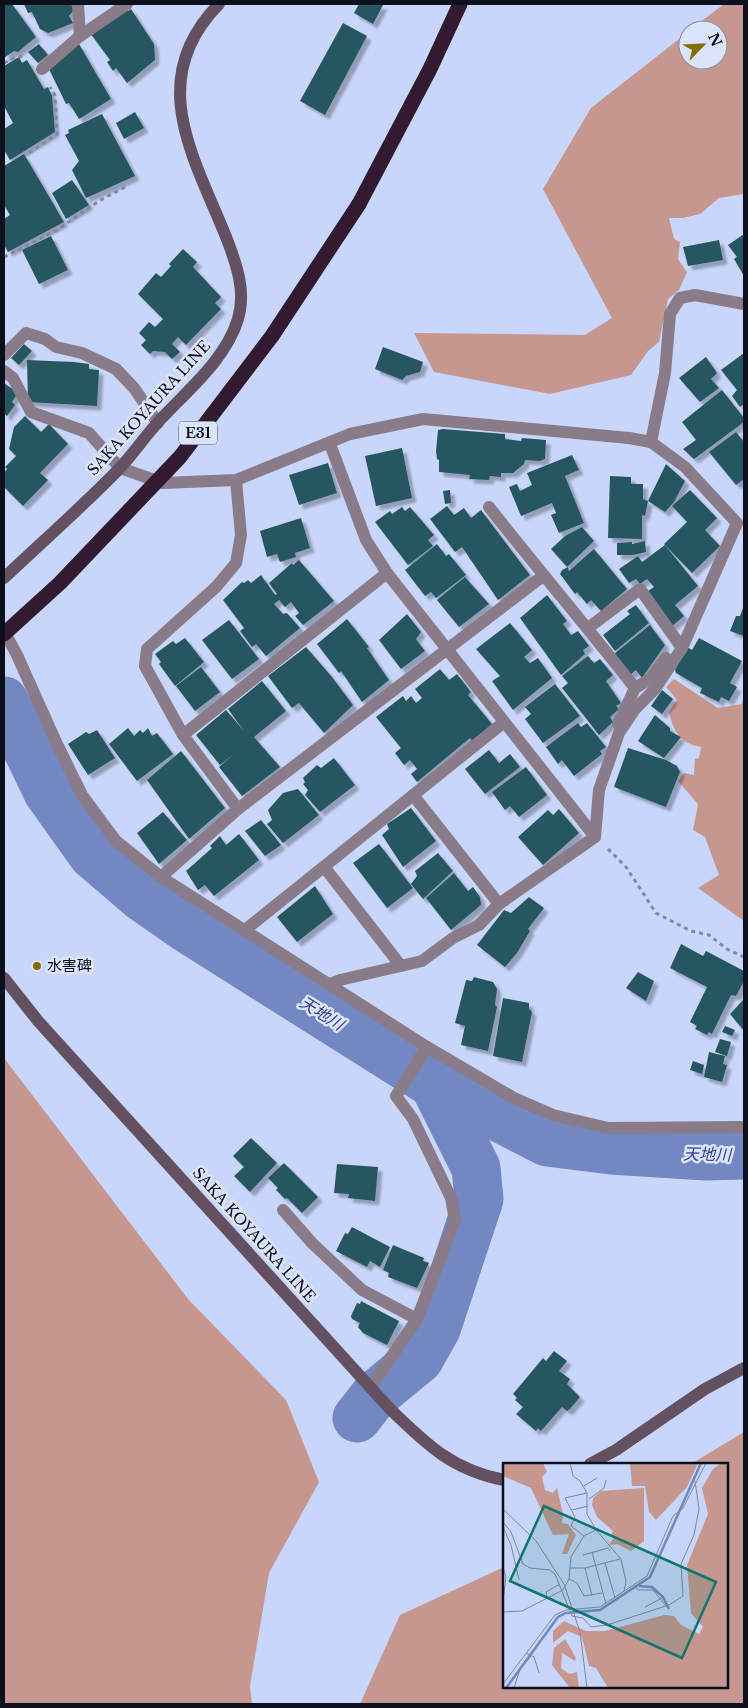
<svg xmlns="http://www.w3.org/2000/svg" width="748" height="1708" font-family="'Libre Baskerville','Noto Sans JP',serif">
<defs>
<filter id="shadow"><feDropShadow dx="4.5" dy="4.5" stdDeviation="1" flood-color="#0004"/></filter>
</defs>
<rect width="100%" height="100%" fill="#c9d6fb"/>
<g fill="#c6978f">
<polygon points="724,4 744,4 744,194 719,198 700,214 683,218 669,218 674,239 680,242 678,259 687,272 679,290 668,299 659,342 648,351 631,375 550,394 434,372 414,333 585,335 612,318 543,189 591,108 688,32 688,60 718,60 718,30 690,30"/>
<path d="M674,679L718,708L742,704L744,692V921L698,888L719,875L705,837L693,830L698,804L678,781L684,773L694,775L695,759L699,758L701,747C681,744 673,731 669,712L677,700L666,687Z"/>
<polygon points="4,1058 188,1299 286,1400 319,1482 269,1573 250,1686 252,1704 4,1704"/>
<polygon points="744,1432 744,1704 360,1704 400,1615 504,1567 504,1687 727,1687 727,1464 691,1464"/>
</g>
<g fill="none" stroke-linecap="round" stroke-linejoin="round">
<g stroke="#7387c3" stroke-width="49">
<polyline points="4,701 48,792 93,855 142,897 185,927 434,1084 547,1142 611,1150 706,1156 744,1155"/>
<polyline points="357,1418 375,1395 419,1359 436,1329 479,1199 476,1168 434,1084"/>
</g>
</g>
<g fill="#27575f" filter="url(#shadow)">
<polygon points="4,4 12,4 36,37 18,52 14,51 4,58"/>
<polygon points="24,4 71,4 74,10 69,16 73,23 48,33 40,29 32,12 28,13"/>
<polygon points="359,4 383,5 373,24 354,13"/>
<polygon points="125,8 128,11 131,9 154,44 155,60 127,83 116,68 113,71 107,62 110,60 90,33"/>
<polygon points="343,23 367,36 325,115 300,101"/>
<polygon points="39,44 48,55 38,63 28,52"/>
<polygon points="79,44 111,99 79,119 69,103 66,104 47,65"/>
<polygon points="19,57 22,63 27,60 44,89 48,87 52,96 55,132 10,160 4,150 4,129 13,123 4,106 4,66"/>
<polygon points="135,112 144,128 124,139 116,123"/>
<polygon points="102,114 135,176 86,198 72,170 79,161 65,135 69,133 68,130"/>
<polygon points="24,154 64,222 8,252 4,245 4,219 10,215 4,205 4,166"/>
<polygon points="72,180 89,205 66,219 52,193"/>
<polygon points="744,234 744,276 734,259 737,257 728,245"/>
<polygon points="51,236 68,270 39,284 22,250"/>
<polygon points="719,240 723,260 688,266 683,247"/>
<polygon points="183,249 197,262 193,267 221,297 215,303 221,309 186,345 178,337 172,344 180,352 172,359 165,352 153,351 150,354 141,345 146,340 139,333 149,322 155,327 163,319 138,294 156,273 161,277 171,266 169,264"/>
<polygon points="24,344 32,351 19,365 11,358"/>
<polygon points="383,347 423,362 420,372 406,376 402,380 375,369"/>
<polygon points="744,353 744,404 740,407 732,396 737,390 721,370"/>
<polygon points="706,357 717,373 711,379 719,388 700,402 679,378"/>
<polygon points="27,360 74,362 89,364 89,369 99,370 97,406 28,402"/>
<polygon points="4,383 18,393 12,402 15,405 7,416 4,414"/>
<polygon points="722,390 744,418 744,422 694,459 683,449 696,440 682,422"/>
<polygon points="25,416 41,432 49,424 68,444 40,473 48,480 23,506 4,487 4,473 7,469 5,467 16,456 9,449 14,427"/>
<polygon points="443,429 505,434 505,439 521,441 522,438 546,440 545,459 540,461 525,460 524,464 513,473 501,473 501,477 490,476 489,480 469,479 470,475 439,472 439,460 437,459 436,451 438,430"/>
<polygon points="736,432 744,442 744,479 736,485 709,452"/>
<polygon points="402,448 412,498 376,506 365,456"/>
<polygon points="572,455 579,470 565,476 584,523 559,533 551,515 556,513 552,503 521,516 509,487 517,484 520,491 532,485 527,473"/>
<polygon points="328,463 337,493 299,505 289,475"/>
<polygon points="666,464 685,481 674,502 665,512 648,501"/>
<polygon points="610,476 631,477 631,484 643,484 643,499 648,501 645,516 642,515 642,539 608,538"/>
<polygon points="450,490 451,503 445,504 443,491"/>
<polygon points="690,490 717,518 705,530 720,546 692,573 664,544 687,522 672,506"/>
<polygon points="447,506 454,515 464,508 471,518 481,510 530,575 498,600 462,547 455,552 430,519"/>
<polygon points="402,507 405,511 410,507 434,535 428,540 433,546 408,565 375,522 390,511 392,514"/>
<polygon points="301,518 310,548 295,553 296,557 280,562 277,554 267,557 260,531"/>
<polygon points="582,527 594,541 567,567 551,549 565,536"/>
<polygon points="645,541 646,552 633,555 617,555 617,543 632,542 632,544"/>
<polygon points="437,544 446,556 449,554 466,575 436,598 431,592 425,596 405,570"/>
<polygon points="665,545 698,586 675,605 684,616 671,627 645,593 654,587 647,579 640,584 636,579 629,583 619,569 638,556 642,562"/>
<polygon points="594,549 627,589 601,611 591,600 587,604 577,592 575,594 560,574 562,570 568,567 569,571"/>
<polygon points="299,560 334,601 303,625 295,616 299,613 291,602 285,607 279,600 274,604 283,614 287,613 300,628 266,656 256,644 252,647 240,631 244,628 223,600 242,582 244,583 248,580 251,583 261,575 275,595 277,594 269,583 292,563 293,565"/>
<polygon points="465,577 489,604 459,627 437,600"/>
<polygon points="547,595 567,621 563,624 571,635 578,631 589,646 583,650 585,654 561,675 520,618"/>
<polygon points="636,605 649,623 615,651 603,635 630,614 627,611"/>
<polygon points="744,605 744,636 730,631 736,616 740,616"/>
<polygon points="407,614 421,632 416,639 425,651 401,669 379,640"/>
<polygon points="347,619 369,647 367,648 389,680 362,702 341,671 339,673 317,644"/>
<polygon points="229,620 259,659 232,679 202,640"/>
<polygon points="510,623 532,650 524,657 530,663 538,658 552,678 513,710 492,681 500,676 476,649"/>
<polygon points="650,625 665,645 642,678 636,670 630,675 614,654"/>
<polygon points="185,638 204,662 175,686 159,664 161,662 155,654 173,641 176,644"/>
<polygon points="699,638 742,661 730,683 737,687 729,701 721,697 719,702 700,693 702,688 676,673 675,670 687,647 692,650"/>
<polygon points="306,647 332,677 353,705 324,733 299,703 292,708 268,676"/>
<polygon points="588,656 594,663 600,659 613,675 606,681 621,703 616,706 619,709 610,717 613,722 599,735 562,688 568,683 562,676"/>
<polygon points="201,667 220,692 195,711 176,686"/>
<polygon points="440,669 449,680 457,674 471,692 468,695 492,724 472,741 470,738 417,782 411,774 417,769 410,760 404,765 395,753 401,748 376,717 403,696 406,701 411,696 416,703 422,698 415,689"/>
<polygon points="262,681 286,711 254,737 280,767 242,796 219,767 235,753 220,765 196,735 226,710 244,731 228,709"/>
<polygon points="555,684 580,716 543,743 525,719 531,714 525,707"/>
<polygon points="662,690 673,699 662,714 651,706"/>
<polygon points="655,715 670,728 670,731 681,737 664,758 638,741"/>
<polygon points="578,723 581,727 587,723 606,747 600,751 602,754 574,776 562,760 558,764 546,747"/>
<polygon points="128,728 134,736 140,730 143,733 148,728 152,736 157,733 173,754 137,781 109,744"/>
<polygon points="97,730 115,758 88,775 68,744 86,732 89,734"/>
<polygon points="628,748 666,760 677,766 680,772 666,807 614,787"/>
<polygon points="489,750 499,763 510,754 520,767 485,794 465,769"/>
<polygon points="181,751 225,808 189,839 147,780"/>
<polygon points="334,758 355,785 320,812 305,795 308,790 303,784 305,782 303,778 317,765 321,768"/>
<polygon points="526,767 547,795 519,817 510,806 505,810 492,792"/>
<polygon points="298,789 319,815 283,843 267,824 272,820 268,810 283,793"/>
<polygon points="411,808 436,841 403,867 382,835 389,829 387,824"/>
<polygon points="559,809 579,833 543,865 518,837 548,810 553,815"/>
<polygon points="163,812 187,840 159,864 137,833"/>
<polygon points="261,820 281,845 265,856 245,831"/>
<polygon points="239,834 259,860 214,896 205,885 198,890 186,871 212,848 210,846 220,836 226,845"/>
<polygon points="379,844 413,888 387,908 353,863"/>
<polygon points="438,853 453,871 423,899 411,884 417,876 415,871"/>
<polygon points="454,873 468,891 473,887 480,897 481,905 451,930 426,898"/>
<polygon points="315,886 333,914 297,942 277,917"/>
<polygon points="529,897 544,908 528,929 530,931 517,953 505,967 477,945 504,910 511,913"/>
<polygon points="681,944 703,956 706,951 744,971 744,981 736,996 731,995 712,1034 709,1032 707,1035 695,1029 697,1026 690,1022 707,987 670,968"/>
<polygon points="638,972 654,981 646,1001 626,988"/>
<polygon points="474,977 493,982 497,989 495,1005 497,1007 488,1051 461,1045 465,1026 455,1023 466,980 472,981"/>
<polygon points="503,998 529,1003 529,1009 532,1012 522,1062 493,1056"/>
<polygon points="744,999 744,1031 730,1014"/>
<polygon points="725,1026 735,1030 732,1036 722,1032"/>
<polygon points="720,1039 731,1042 727,1056 715,1052"/>
<polygon points="709,1052 725,1056 723,1064 727,1065 722,1082 704,1077"/>
<polygon points="693,1061 704,1065 702,1074 690,1070"/>
<polygon points="251,1138 277,1163 250,1192 234,1176 244,1167 233,1156"/>
<polygon points="284,1163 318,1197 302,1213 287,1198 285,1199 276,1190 278,1188 268,1178"/>
<polygon points="337,1164 378,1167 375,1201 348,1198 349,1194 334,1193"/>
<polygon points="352,1227 390,1247 380,1267 370,1261 367,1267 336,1251 345,1233 348,1234"/>
<polygon points="393,1245 424,1258 423,1261 429,1263 417,1288 388,1277 389,1273 383,1270"/>
<polygon points="361,1301 399,1321 387,1345 363,1333 358,1327 360,1323 352,1319 351,1316 357,1303 360,1304"/>
<polygon points="554,1351 567,1361 559,1371 570,1379 567,1384 580,1397 570,1409 567,1411 562,1407 541,1431 538,1428 536,1431 516,1414 523,1407 515,1400 517,1398 513,1394 543,1358 546,1361"/>
</g>
<g fill="none" stroke-linecap="round" stroke-linejoin="round">
<g stroke="#8089a4" stroke-width="3" stroke-dasharray="4 4" stroke-linecap="butt">
<polyline points="4,63 18,56 26,58"/>
<polyline points="29,153 57,134 55,95 50,87"/>
<polyline points="4,257 57,230 99,201 127,186"/>
<polyline points="608,849 626,867 656,913 691,931 709,935 727,949 744,957"/>
</g>
<g stroke="#897b87" stroke-width="12">
<polyline points="78,4 80,36"/>
<polyline points="42,69 80,36 127,4"/>
<polyline points="4,355 26,333 45,339 56,347 82,353 116,369 134,388 158,423"/>
<polyline points="4,371 13,378 31,412 89,433 120,468 163,483 236,480 350,434 423,419 629,438 651,442 685,467 737,523 682,648 655,689 635,709 619,733 599,790 595,837 499,904 479,925 453,938 422,961 340,980 330,984"/>
<polyline points="651,442 665,373 670,314 680,298 695,295 744,304"/>
<polyline points="330,444 366,540 387,573 595,837"/>
<polyline points="236,480 241,535 236,563 216,587 147,649 145,666 183,735 238,809"/>
<path d="M489,507C537,568 587,627 635,688L618,724"/>
<polyline points="588,628 640,589 682,648"/>
<polyline points="4,631 17,655 56,742 82,795 116,841 161,877 427,1047 514,1098 553,1115 608,1128 744,1127"/>
<polyline points="635,688 650,679 666,658"/>
<polyline points="183,735 387,573"/>
<polyline points="413,795 499,904"/>
<polyline points="325,868 401,966"/>
<polyline points="161,877 238,809 543,576"/>
<polyline points="245,930 503,723"/>
<polyline points="283,1210 312,1243 362,1290 417,1319"/>
<polyline points="370,1388 417,1319 455,1220 451,1198 413,1119 396,1096 427,1047"/>
</g>
<g stroke="#635162" stroke-width="12">
<path d="M4,578C42,542 82,507 119,469C134,453 146,435 160,420C188,390 226,359 238,319C246,292 237,266 228,242C196,160 143,81 219,4"/>
<path d="M4,978L38,1021L390,1409C426,1444 452,1470 504,1480"/>
<polyline points="590,1464 616,1450 705,1389 744,1368"/>
</g>
<polyline stroke="#321a31" stroke-width="15" points="359,204 430,69 460,4"/>
<polyline stroke="#321a31" stroke-width="15" points="4,634 60,583 180,457 272,336 359,204"/>
</g>
<circle fill="#896c0a" stroke="#dbe4fa" stroke-width="2" cx="37" cy="966" r="5"/>
<g text-anchor="middle" stroke-width="5" stroke-linejoin="round" paint-order="stroke">
<rect fill="#dbe4fa" stroke="#4a505f" stroke-width="1" x="179" y="421.5" width="38" height="23" rx="4"/>
<g font-size="14" font-weight="bold" fill="#0c101c">
<text x="198" y="438">E31</text>
</g>
<g font-size="15" fill="#0c101c" stroke="#dbe4fa">
<text transform="translate(149 408) rotate(-48)" y="5">SAKA KOYAURA LINE</text>
<text transform="translate(254 1235) rotate(48)" y="5">SAKA KOYAURA LINE</text>
</g>
<g font-size="15" fill="#0c101c" stroke="#dbe4fa" text-anchor="start">
<text x="47" y="971">水害碑</text>
</g>
<g font-size="16" font-style="italic" fill="#2e4089" stroke="#dbe4fa">
<text transform="translate(322 1013) rotate(32)" y="6">天地川</text>
<text transform="translate(707 1154) rotate(1)" y="6">天地川</text>
</g>
</g>
<g transform="translate(503 1463)">
<rect width="225" height="225" fill="#c9d6fb"/>
<path d="M0,0H40L44,9L39,14L42,27L50,30L54,25L60,51L59,60L65,61L73,72L64,91H59L66,71L50,72L28,25L0,13ZM127,0H195L184,24L153,57L146,49L142,23H129ZM218,0H225V225H105L93,205L86,203L79,174L65,168L50,180V168L61,158L83,168H102L161,152L171,153L178,162L196,171L200,164L188,150L184,102L205,51L199,25L210,6ZM141,25V78L128,88L114,81L106,82L111,75L108,72L110,68L94,54L89,42L90,35L98,28ZM62,176L73,195L72,198L59,190L58,205L66,211L74,209L76,225H67L49,202L51,185Z" fill="#c6978f"/>
<path fill="none" stroke="#7387c3" stroke-width="2.5" d="M136,123L149,124L160,134L166,146M3,225L55,154L63,150L97,147L147,114L198,0"/>
<path fill="none" stroke="#7d87a2" stroke-width="1" d="M67,0L70,13L77,18L84,30V51L93,67M81,23L94,15M86,36L101,25L103,17M0,46L33,78L61,121L77,169L84,225M69,47L85,43M0,59L8,69L20,101L27,105L47,107L52,111L69,153L80,155L88,164L104,162L166,142L180,133L178,101L191,72L196,46L192,18M0,64L8,82L16,117M81,73L68,63L72,54L62,35L84,30M89,89L103,141M80,92L105,85L107,88M102,100L112,135M0,104L3,114L0,137M67,105H82L117,96M82,105L89,133M66,116L74,120L81,133L99,130M132,122L135,127H150L163,143M44,135L43,129L57,121M142,144L159,135M0,149L19,148L60,127L66,116L68,94L81,73L93,67L118,96L123,119L121,128M23,190L31,194L36,210M0,221L52,152L63,147L97,144L144,113L170,53L180,45L203,0M11,225L17,206L28,193"/>
<path fill="#0f766e" fill-opacity="0.15" stroke="#0f766e" stroke-width="2.5" d="M41,43L213,119L179,195L7,118Z"/>
<rect width="225" height="225" fill="none" stroke="#0c101c" stroke-width="2.5"/>
</g>
<rect width="748" height="1708" fill="none" stroke="#0c101c" stroke-width="10"/>
<g transform="translate(703 45) rotate(66)"><circle r="24" fill="#dbe4fa" stroke="#888fa1"/>
<path d="M0-4L9 19L0 12L-9 19Z" fill="#896c0a"/>
<text y="-8" font-size="14" font-weight="bold" text-anchor="middle" fill="#0c101c">N</text>
</g>
</svg>
